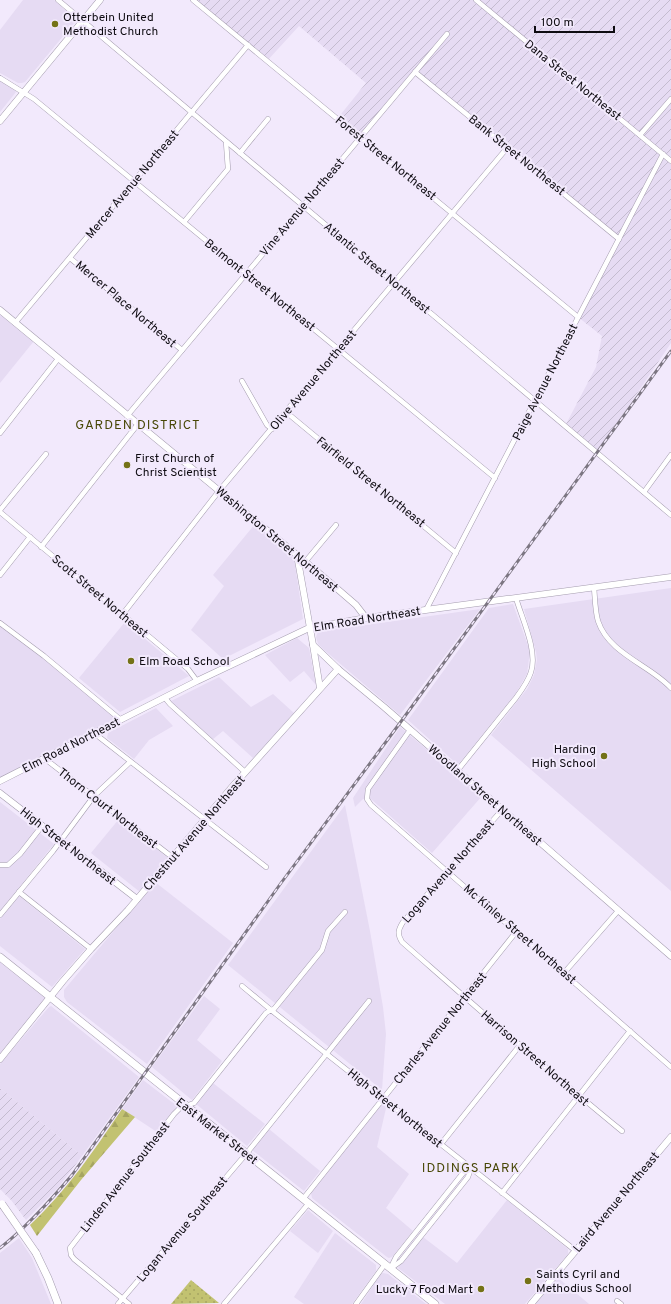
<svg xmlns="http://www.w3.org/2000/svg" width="671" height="1304" font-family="Overpass,sans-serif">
<defs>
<pattern id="industrial-furrows" width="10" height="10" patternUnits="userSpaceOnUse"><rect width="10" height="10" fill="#e6dbf3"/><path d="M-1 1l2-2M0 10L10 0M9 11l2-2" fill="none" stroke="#c4bbcf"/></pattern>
<pattern id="forest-firs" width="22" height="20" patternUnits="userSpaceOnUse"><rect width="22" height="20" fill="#c2c271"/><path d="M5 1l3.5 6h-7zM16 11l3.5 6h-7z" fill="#a6a561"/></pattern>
<pattern id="park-dots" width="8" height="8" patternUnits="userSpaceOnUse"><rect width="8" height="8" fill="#c2c271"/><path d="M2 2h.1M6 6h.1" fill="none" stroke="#a6a561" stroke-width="1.8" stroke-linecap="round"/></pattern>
</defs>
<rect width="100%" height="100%" fill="#f2e9fc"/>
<g fill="#e6dbf3">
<polygon points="23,0 54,0 73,17 74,20 74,23 25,82 22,83 18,83 0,73 0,30"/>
<polygon points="0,80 14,88 16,92 0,112"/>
<polygon points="1,314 34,341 0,383 0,316"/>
<polygon points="255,524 294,557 303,619 223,659 191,630 224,586 213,575"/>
<polygon points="671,588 671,891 491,735 527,689 534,675 537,660 536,652 524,609"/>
<polygon points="513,604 530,651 527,674 516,693 458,765 408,720 489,608"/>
<polygon points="480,609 400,715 323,649 318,644 316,637 318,632 323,631"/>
<polygon points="125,622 189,676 120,712 79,678"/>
<polygon points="0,623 121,720 0,781"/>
<polygon points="297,638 309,648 316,685 304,671 290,682 265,655"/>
<polygon points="219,677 251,707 273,694 294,713 253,758 223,731 212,740 174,705 171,701"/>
<polygon points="156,708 173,726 149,740 134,759 107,738 108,733"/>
<polygon points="400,727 482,796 432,853 371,799 363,799 355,807 353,798"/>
<polygon points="0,802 54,844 0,911"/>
<polygon points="345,805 370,931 383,1007 386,1034 382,1090 228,965"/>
<polygon points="119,819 168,858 140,892 91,853"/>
<polygon points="155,882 233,943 147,1064 67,1002 64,997 64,990"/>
<polygon points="19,896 85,949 52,987 0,946 0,919"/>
<polygon points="0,957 50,997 0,1059"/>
<polygon points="204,996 220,1009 197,1040 222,1061 192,1100 152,1067"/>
<polygon points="51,1006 139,1077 82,1156 0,1088 0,1064 49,1007"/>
<polygon points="143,1080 177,1106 157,1132 122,1109"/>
<polygon points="213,1083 265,1124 247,1146 196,1104"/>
<polygon points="383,1101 387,1104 377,1147 409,1174 386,1208 413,1231 392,1257 389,1258 387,1257 312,1198 311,1193"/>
<polygon points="269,1129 320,1171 304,1191 252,1150"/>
<polygon points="507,1200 568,1249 568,1254 525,1304 445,1304 398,1268 423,1237 457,1263"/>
<polygon points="308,1210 333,1231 318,1253 290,1231"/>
<polygon points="335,1233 376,1265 376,1271 352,1304 304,1304 294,1297"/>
<polygon points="19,1238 32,1258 51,1304 0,1304 0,1253"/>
<polygon points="383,1273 388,1274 426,1304 361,1304 380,1275"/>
<polygon points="557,1277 589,1304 535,1304"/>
</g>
<g fill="url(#industrial-furrows)">
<polygon points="193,0 671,0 671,343 597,453 565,426 596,367 602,336 578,317 619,239 416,72 360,137 337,119 366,83 299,26 267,61"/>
<polygon points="0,1088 82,1156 58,1188 26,1220 11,1200 0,1189"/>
</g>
<path fill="url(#forest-firs)" d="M122,1109L135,1117L81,1180L37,1236L30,1225C68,1189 93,1152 122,1109Z"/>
<polygon fill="url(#park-dots)" points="191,1280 219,1303 171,1304"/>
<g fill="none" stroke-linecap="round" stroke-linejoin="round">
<g stroke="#a49cae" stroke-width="5.5">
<g id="street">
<polyline points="58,0 671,515"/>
<polyline points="193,0 578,317"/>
<polyline points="476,0 671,161"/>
<polyline points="415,72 619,239"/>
<polyline points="0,78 34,99 495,478"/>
<polyline points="640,135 671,99"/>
<polyline points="240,153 268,119"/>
<polyline points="184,222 228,169 226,142"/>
<polyline points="70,258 182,350"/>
<polyline points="15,323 248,45"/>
<polyline points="242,381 267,425 272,429"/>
<polyline points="286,412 456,553"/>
<polyline points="127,416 447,34"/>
<polyline points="0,433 58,359"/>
<polyline points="644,492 671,455"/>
<polyline points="0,510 46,454"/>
<polyline points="0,512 188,669 197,681"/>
<polyline points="41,547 138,424"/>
<polyline points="305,562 336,525"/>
<polyline points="0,575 30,537"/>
<path d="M594,587C595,598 595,611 598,621C609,654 650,665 671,688"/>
<polyline points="426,610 663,154"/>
<polyline points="122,615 219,491 507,148"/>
<polyline points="0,623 44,656 121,720"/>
<polyline points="165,698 170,704 245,772"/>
<polyline points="410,730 368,789 367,799 371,805 671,1067"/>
<polyline points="94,733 266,867"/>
<polyline points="44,758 172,857"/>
<path d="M457,771L515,699C521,691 528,682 531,672C538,651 522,619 516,598"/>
<path d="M502,810L403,922C398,930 397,934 402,942C475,1006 547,1070 622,1131"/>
<polyline points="0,865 8,865 20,854 42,826"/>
<polyline points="19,892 91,949"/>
<polyline points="0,915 53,851 94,796 130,762"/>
<polyline points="564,973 618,911"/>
<polyline points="242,986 271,1010 274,1009 322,950 328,931 345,912"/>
<polyline points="441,1144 520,1045"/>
<polyline points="502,1193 630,1031"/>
<polyline points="303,1199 516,932"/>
<polyline points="391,1267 396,1257 463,1173 471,1168"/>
<polyline points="390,1269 401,1261 468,1177 471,1168"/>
<polyline points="617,1301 621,1304"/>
<polyline points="118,1304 246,1154 369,1001"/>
<polyline points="129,1304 74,1259 71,1255 70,1248 174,1114 180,1108 194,1103 266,1013 271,1010 576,1251"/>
<polyline points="224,1304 309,1203"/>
<polyline points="356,1304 385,1264"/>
</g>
</g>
<g stroke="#a49cae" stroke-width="7">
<g id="secondary">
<polyline points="0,121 100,0"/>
<polyline points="0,310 320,574 356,605 366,618"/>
<polyline points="297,555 313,645 338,669 384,707 671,956"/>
<polyline points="313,645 320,688"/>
<polyline points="0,781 197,681 309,628 366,618 671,577"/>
<polyline points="0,793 137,899"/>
<polyline points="0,1059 63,981 91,949 128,910 232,787 338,669"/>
<polyline points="531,1304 671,1137"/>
</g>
</g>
<g stroke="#a49cae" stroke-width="8">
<g id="primary">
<polyline points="0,957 435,1304"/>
<polyline points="36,1253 48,1278 58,1304"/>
</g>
</g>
<use href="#street" stroke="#fff" stroke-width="4.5"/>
<use href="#secondary" stroke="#fff" stroke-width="6"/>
<use href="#primary" stroke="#fff" stroke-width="7"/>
<g stroke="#7c7682" stroke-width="3">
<path id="rail" d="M0,1248C27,1227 50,1201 72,1175L281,883L397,727L671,351"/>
</g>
<use href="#rail" stroke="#f2e9fc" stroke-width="1.5" stroke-dasharray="4.5" stroke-linecap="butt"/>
<g stroke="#a49cae" stroke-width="8" stroke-linecap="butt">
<polyline id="primary-bridge" points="2,1204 36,1253"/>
</g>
<use href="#primary-bridge" stroke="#fff" stroke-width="7"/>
</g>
<g fill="#747216" stroke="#f2e9fc" stroke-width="1.5">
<circle cx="55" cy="24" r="4"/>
<circle cx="127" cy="465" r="4"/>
<circle cx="131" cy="661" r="4"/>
<circle cx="604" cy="756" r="4"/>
<circle cx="528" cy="1281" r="4"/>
<circle cx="481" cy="1289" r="4"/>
</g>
<g text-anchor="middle" stroke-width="4" stroke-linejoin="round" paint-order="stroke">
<g font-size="12" fill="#0e0b11" stroke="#f2e9fc" text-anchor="start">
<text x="63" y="21">Otterbein United<tspan x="63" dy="14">Methodist Church</tspan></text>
<text x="135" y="462">First Church of<tspan x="135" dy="14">Christ Scientist</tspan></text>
<text x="139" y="665">Elm Road School</text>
<text x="596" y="753" text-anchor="end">Harding<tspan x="596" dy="14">High School</tspan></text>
<text x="536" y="1278">Saints Cyril and<tspan x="536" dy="14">Methodius School</tspan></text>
<text x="473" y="1293" text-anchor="end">Lucky 7 Food Mart</text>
</g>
<g font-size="12" fill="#0e0b11" stroke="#f2e9fc">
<text transform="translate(573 80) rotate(39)" y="4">Dana Street Northeast</text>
<text transform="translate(517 155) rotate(39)" y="4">Bank Street Northeast</text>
<text transform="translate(386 158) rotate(39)" y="4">Forest Street Northeast</text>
<text transform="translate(132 184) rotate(-50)" y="4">Mercer Avenue Northeast</text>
<text transform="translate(302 207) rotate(-50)" y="4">Vine Avenue Northeast</text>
<text transform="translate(377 268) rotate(40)" y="4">Atlantic Street Northeast</text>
<text transform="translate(260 285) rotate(39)" y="4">Belmont Street Northeast</text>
<text transform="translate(126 304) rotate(40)" y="4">Mercer Place Northeast</text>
<text transform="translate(313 380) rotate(-50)" y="4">Olive Avenue Northeast</text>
<text transform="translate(545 382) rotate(-63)" y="4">Paige Avenue Northeast</text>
<text transform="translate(371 482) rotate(39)" y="4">Fairfield Street Northeast</text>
<text transform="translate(277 539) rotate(40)" y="4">Washington Street Northeast</text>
<text transform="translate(100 596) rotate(40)" y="4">Scott Street Northeast</text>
<text transform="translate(367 619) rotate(-9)" y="4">Elm Road Northeast</text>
<text transform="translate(71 745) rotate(-27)" y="4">Elm Road Northeast</text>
<text transform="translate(485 795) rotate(41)" y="4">Woodland Street Northeast</text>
<text transform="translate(108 808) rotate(38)" y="4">Thorn Court Northeast</text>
<text transform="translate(194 833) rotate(-49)" y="4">Chestnut Avenue Northeast</text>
<text transform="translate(68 846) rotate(38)" y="4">High Street Northeast</text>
<text transform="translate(448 871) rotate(-49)" y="4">Logan Avenue Northeast</text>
<text transform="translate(520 934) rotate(41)" y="4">Mc Kinley Street Northeast</text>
<text transform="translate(440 1028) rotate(-51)" y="4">Charles Avenue Northeast</text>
<text transform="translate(535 1058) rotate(41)" y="4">Harrison Street Northeast</text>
<text transform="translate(395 1108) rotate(39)" y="4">High Street Northeast</text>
<text transform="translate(217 1131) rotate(38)" y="4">East Market Street</text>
<text transform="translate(125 1177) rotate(-52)" y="4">Linden Avenue Southeast</text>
<text transform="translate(616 1202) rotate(-50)" y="4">Laird Avenue Northeast</text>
<text transform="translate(182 1229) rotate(-50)" y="4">Logan Avenue Southeast</text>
</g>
<g font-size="13" letter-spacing="1" fill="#484706" stroke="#f2e9fc">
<text x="138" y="429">GARDEN DISTRICT</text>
<text x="471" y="1172">IDDINGS PARK</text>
</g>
</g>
<path d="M535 26v6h79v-6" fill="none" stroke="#0e0b11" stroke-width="2"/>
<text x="541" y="26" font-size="12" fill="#0e0b11" stroke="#f2e9fc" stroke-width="3" paint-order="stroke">100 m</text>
</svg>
